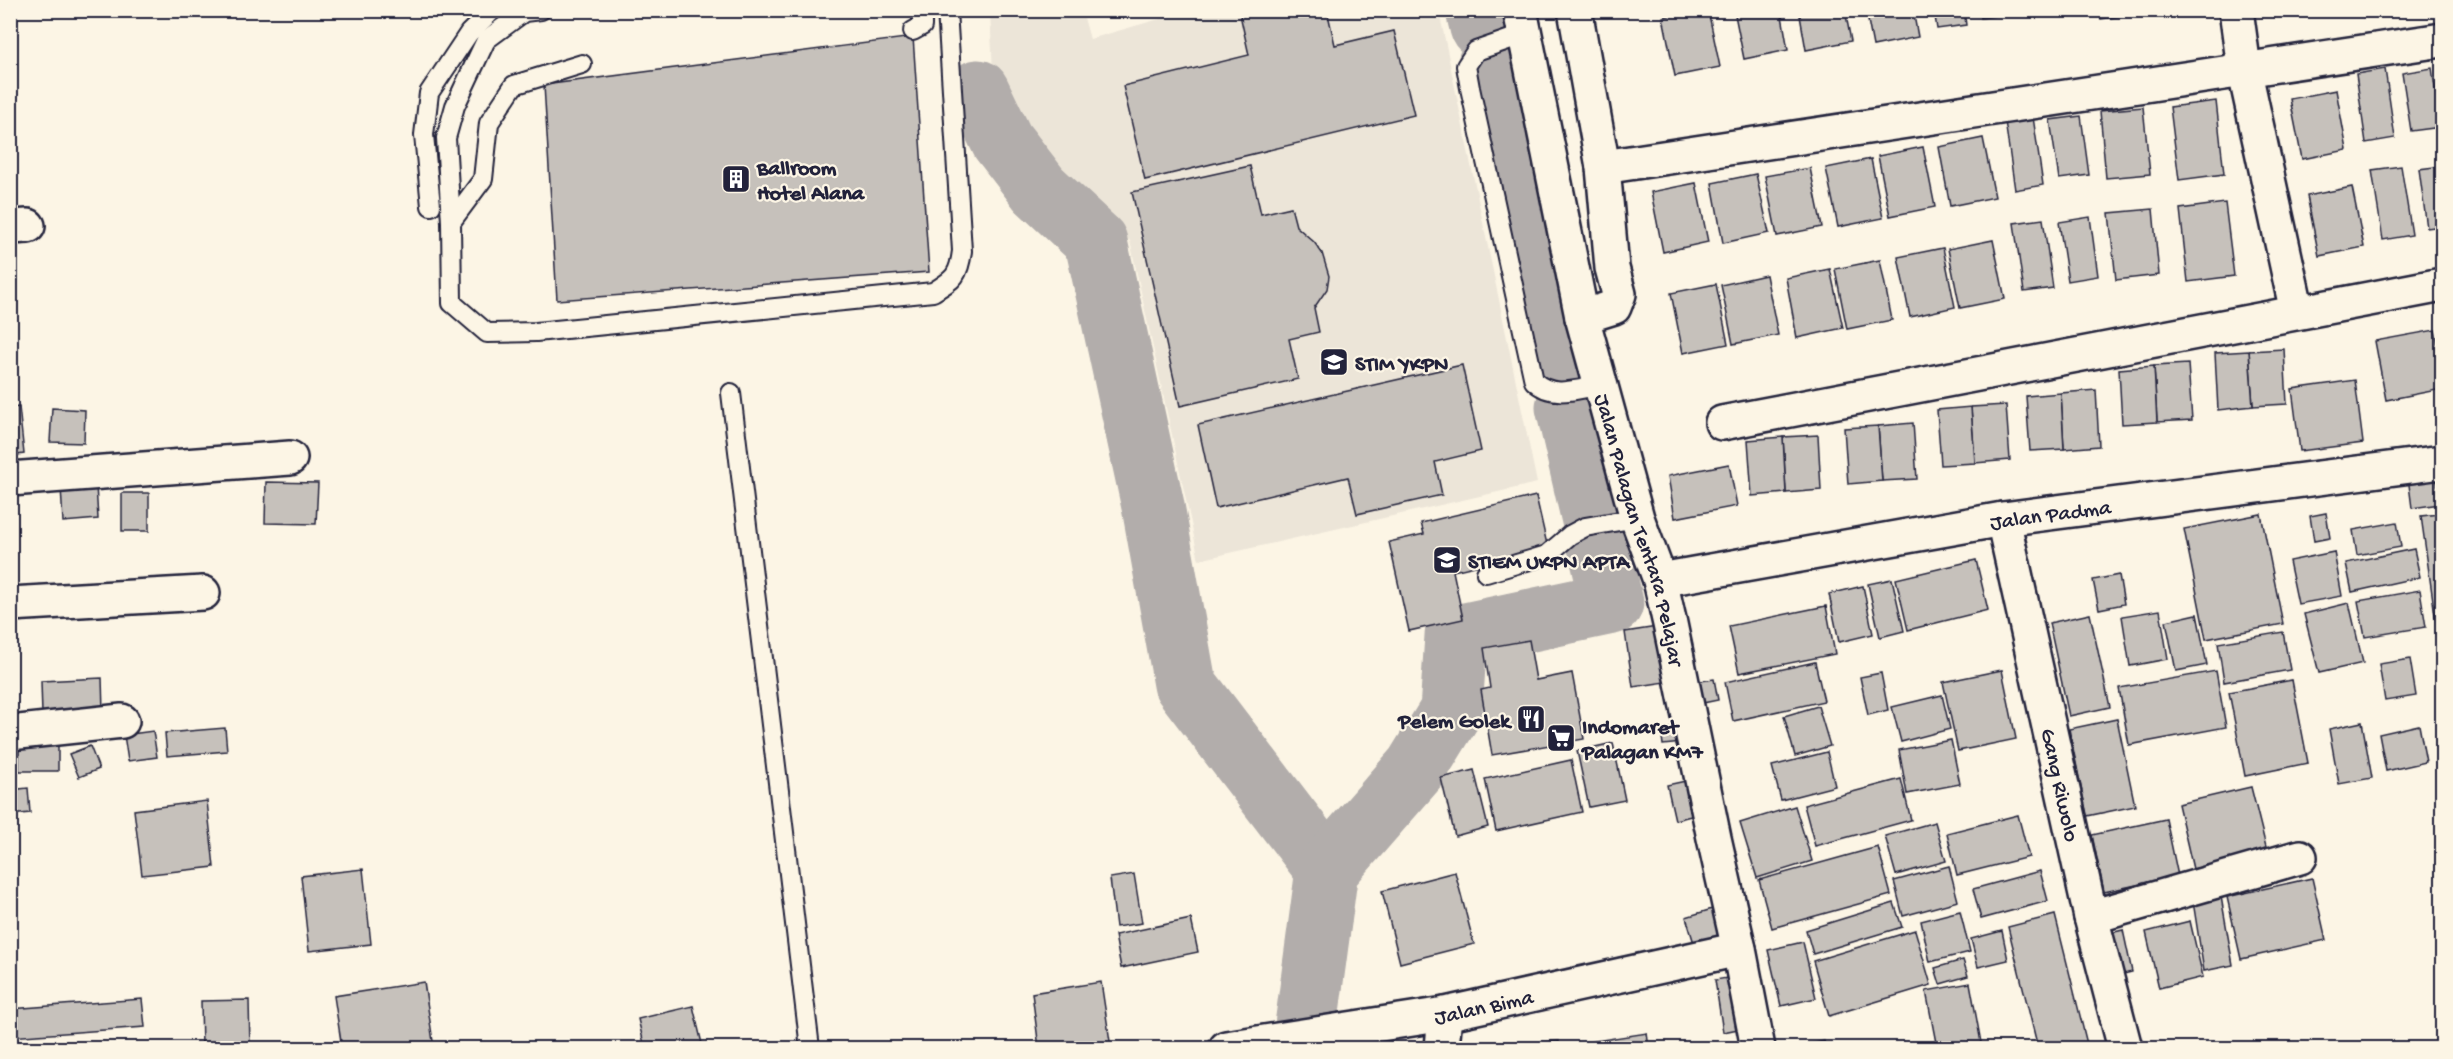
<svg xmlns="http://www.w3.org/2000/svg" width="2453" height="1059" font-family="'Gochi Hand',sans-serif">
<rect width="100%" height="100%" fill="#fcf5e5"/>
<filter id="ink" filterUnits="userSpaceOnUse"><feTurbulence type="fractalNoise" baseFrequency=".0167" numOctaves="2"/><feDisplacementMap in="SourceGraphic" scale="12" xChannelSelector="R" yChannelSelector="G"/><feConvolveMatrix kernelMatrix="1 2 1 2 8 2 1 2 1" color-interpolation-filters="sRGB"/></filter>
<g filter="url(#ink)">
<polygon fill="#ece5d8" points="990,11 1082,11 1090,39 1187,11 1439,11 1537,483 1199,560 1130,241 1060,170 993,72"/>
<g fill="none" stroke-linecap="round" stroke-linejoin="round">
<g stroke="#b2adab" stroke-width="63">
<polyline points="1477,10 1481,27"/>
<polyline points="1489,64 1558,369"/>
<polyline points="978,91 1002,141 1039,189 1096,242 1153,506 1185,684 1327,870"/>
<polyline points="1303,1048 1327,870 1416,768 1451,711 1456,636 1612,603 1567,407"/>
</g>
</g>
<g fill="#c6c1bb" stroke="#22223b" stroke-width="1.5">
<polygon points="1239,10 1327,10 1335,45 1394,31 1414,115 1145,180 1123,86 1249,55"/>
<polygon points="1694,10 1708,10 1720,67 1675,76 1663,17"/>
<polygon points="1734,10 1781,10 1788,50 1744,59"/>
<polygon points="1799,10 1845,10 1851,41 1806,50"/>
<polygon points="1866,10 1913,10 1918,37 1873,46"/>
<polygon points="1934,10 1964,10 1966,25 1937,29"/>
<polygon points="1980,10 2011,10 2012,14 1981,18"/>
<polygon points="2028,10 2072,10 2072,13 2029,17"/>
<polygon points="2100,10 2147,10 2147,13 2101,19"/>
<polygon points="913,37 929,272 557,300 544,85"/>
<polygon points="2432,68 2441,127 2411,131 2402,73"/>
<polygon points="2385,69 2395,138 2366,143 2356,74"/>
<polygon points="2336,90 2347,150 2302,159 2290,99"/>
<polygon points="2216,101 2224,174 2179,180 2170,107"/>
<polygon points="2143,107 2150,174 2106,178 2100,111"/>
<polygon points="2081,116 2089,175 2059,179 2050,120"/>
<polygon points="2033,117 2043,185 2015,190 2005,121"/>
<polygon points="1983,138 1995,197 1950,206 1939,147"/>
<polygon points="1923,147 1935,207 1890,216 1878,156"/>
<polygon points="1871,159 1883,218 1838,227 1826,168"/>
<polygon points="1250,166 1261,214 1291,207 1296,226 1314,242 1322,253 1329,276 1327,289 1314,308 1319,332 1289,339 1298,379 1180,406 1132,192"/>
<polygon points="2401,166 2412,235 2383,240 2372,170"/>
<polygon points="2442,166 2442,226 2427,228 2419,169"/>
<polygon points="1810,168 1822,227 1777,236 1765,176"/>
<polygon points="1756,174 1769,233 1723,243 1712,183"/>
<polygon points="1696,183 1708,242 1663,252 1651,192"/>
<polygon points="2352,187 2364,247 2319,256 2307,196"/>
<polygon points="2225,203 2234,276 2188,282 2180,209"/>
<polygon points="2153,209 2159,275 2116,280 2109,213"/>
<polygon points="2090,217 2098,276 2068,281 2059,222"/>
<polygon points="2043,219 2053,288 2024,292 2014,223"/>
<polygon points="1993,240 2005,299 1960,308 1948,249"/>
<polygon points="1943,248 1955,307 1910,317 1898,257"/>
<polygon points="1880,260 1892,320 1847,329 1835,269"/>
<polygon points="1830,269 1843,328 1797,338 1786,278"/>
<polygon points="1766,275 1778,335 1733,344 1721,285"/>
<polygon points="1716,284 1728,344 1683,353 1671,293"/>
<polygon points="2435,330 2442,368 2442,389 2386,400 2375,341"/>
<polygon points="2284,349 2287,404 2253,406 2249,351"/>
<polygon points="2249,351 2253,406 2218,410 2215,353"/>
<polygon points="2188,364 2192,420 2157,422 2154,366"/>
<polygon points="1462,365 1481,451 1435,462 1442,495 1357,514 1348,477 1216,508 1198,425"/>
<polygon points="2154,366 2157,422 2122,424 2119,369"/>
<polygon points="2355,380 2363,443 2300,451 2292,389"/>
<polygon points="2096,390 2099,446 2064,449 2061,393"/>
<polygon points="2061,393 2064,449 2030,451 2026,396"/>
<polygon points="2006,405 2010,460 1975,463 1971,407"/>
<polygon points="19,407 24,454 10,456 10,408"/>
<polygon points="1971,407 1975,463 1941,465 1937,410"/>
<polygon points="52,408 85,410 84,443 50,442"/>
<polygon points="1913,423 1917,479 1882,481 1878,426"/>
<polygon points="1878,426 1882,481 1848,484 1844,428"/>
<polygon points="1818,435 1821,490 1786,493 1783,437"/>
<polygon points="1783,437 1786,493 1752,496 1748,440"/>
<polygon points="1729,464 1737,506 1675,518 1668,476"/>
<polygon points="2436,473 2440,504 2412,508 2408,477"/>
<polygon points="266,482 318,483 316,524 265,523"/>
<polygon points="96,485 98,519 63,522 61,487"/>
<rect x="122" y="493" width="27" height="38"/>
<polygon points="1536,496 1548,549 1453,571 1463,619 1409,631 1389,542 1424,534 1421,523"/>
<polygon points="2326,513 2330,538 2314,541 2310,516"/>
<polygon points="2261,514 2283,624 2206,639 2184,529"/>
<polygon points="2439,514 2442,537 2442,635 2438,636 2421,516"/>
<polygon points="2397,522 2401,547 2357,555 2353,530"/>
<polygon points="2414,549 2420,577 2352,592 2346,563"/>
<polygon points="2334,552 2342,596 2298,604 2289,561"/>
<polygon points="1976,560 1988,610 1908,630 1896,579"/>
<polygon points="2119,575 2124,604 2099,609 2093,580"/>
<polygon points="1892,579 1904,631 1880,637 1868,584"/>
<polygon points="1863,586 1873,634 1839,642 1829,594"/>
<polygon points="2420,590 2426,627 2365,637 2358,601"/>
<polygon points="2349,603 2363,663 2319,673 2304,614"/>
<polygon points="1826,606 1835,654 1739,673 1729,626"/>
<polygon points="2160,610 2168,659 2130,666 2122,616"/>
<polygon points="2090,614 2110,707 2069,716 2049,623"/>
<polygon points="2197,614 2207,665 2176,671 2166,621"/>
<polygon points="1670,625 1678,680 1633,687 1625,632"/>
<polygon points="2283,632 2290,670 2224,682 2218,643"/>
<polygon points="1529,640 1536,680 1572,673 1584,739 1492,755 1481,690 1490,688 1484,648"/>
<polygon points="2410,659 2416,696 2385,701 2379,664"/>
<polygon points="1815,662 1824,701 1733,721 1725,682"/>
<polygon points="2002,670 2016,739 1958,751 1943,682"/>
<polygon points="2216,671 2226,727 2129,745 2119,688"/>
<polygon points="1881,673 1888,710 1868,715 1860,677"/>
<polygon points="102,678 103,712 42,714 41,681"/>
<polygon points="1714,679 1718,700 1698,704 1694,682"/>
<polygon points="2292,680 2308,763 2245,776 2229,692"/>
<polygon points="1942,695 1950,729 1901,742 1892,707"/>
<polygon points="1818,706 1830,746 1795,756 1784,716"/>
<polygon points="2117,719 2135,806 2087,816 2069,729"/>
<polygon points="2362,722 2372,778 2339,784 2329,729"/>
<polygon points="1690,725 1692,742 1663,745 1661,729"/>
<polygon points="2419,725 2426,762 2386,771 2379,734"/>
<polygon points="225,728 227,751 167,756 165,733"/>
<polygon points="153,731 157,757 128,761 124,735"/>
<polygon points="1951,740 1960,784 1907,794 1899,750"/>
<polygon points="1613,743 1625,800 1589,807 1577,751"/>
<rect x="19" y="744" width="39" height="27"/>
<polygon points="90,746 99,769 79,777 69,754"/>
<polygon points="1827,752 1835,786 1781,800 1772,766"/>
<polygon points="1571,760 1582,812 1496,831 1485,779"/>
<polygon points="1474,770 1488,827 1455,836 1441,778"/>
<polygon points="1695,779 1703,813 1675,820 1667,785"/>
<polygon points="1901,779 1911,820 1815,846 1804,805"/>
<polygon points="2251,787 2267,851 2193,869 2178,804"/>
<polygon points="28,788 30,813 10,815 10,790"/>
<polygon points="207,801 214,867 142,875 134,810"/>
<polygon points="1795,806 1812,861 1757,878 1740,823"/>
<polygon points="2018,815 2029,857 1957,875 1947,833"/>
<polygon points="2166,819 2178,876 2104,892 2092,835"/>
<polygon points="1935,822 1946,861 1896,875 1885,836"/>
<polygon points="1878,847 1891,895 1772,928 1759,880"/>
<polygon points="1949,866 1958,901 1903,916 1894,881"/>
<polygon points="363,869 371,944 309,951 301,876"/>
<polygon points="2040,871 2048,901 1981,919 1973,889"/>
<polygon points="1455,872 1474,944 1400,963 1382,891"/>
<polygon points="1134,874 1142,923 1116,927 1110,878"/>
<polygon points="2312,878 2326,940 2241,959 2227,897"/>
<polygon points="2220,891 2233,965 2204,971 2192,895"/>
<polygon points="1894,903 1902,927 1813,954 1806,930"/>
<polygon points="1722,906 1732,943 1697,953 1686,917"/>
<polygon points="1960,911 1970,952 1930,962 1921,921"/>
<polygon points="2055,915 2088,1048 2038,1048 2008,927"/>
<polygon points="1191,919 1198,952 1121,968 1115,935"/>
<polygon points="2190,921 2203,977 2159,988 2146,932"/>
<polygon points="1915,930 1931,985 1829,1016 1813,961"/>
<polygon points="2123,930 2132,972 2111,977 2102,935"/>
<polygon points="2002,931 2008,960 1978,967 1971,939"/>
<polygon points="1803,942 1816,998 1781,1006 1768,950"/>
<polygon points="1963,960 1968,976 1940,984 1935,968"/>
<polygon points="1744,975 1753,1026 1723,1032 1715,980"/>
<polygon points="424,982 434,1048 342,1048 334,996"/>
<polygon points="1101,982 1111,1048 1039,1048 1032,993"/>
<polygon points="1970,983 1982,1048 1937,1048 1926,991"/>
<polygon points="142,999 145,1027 10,1037 10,1009"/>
<polygon points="249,1000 250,1048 202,1048 201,1001"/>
<polygon points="693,1006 703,1048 645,1048 638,1019"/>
<polygon points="1647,1033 1649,1048 1569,1048 1568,1045"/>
<polygon points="1559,1041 1559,1048 1506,1048 1506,1044"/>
<polygon points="1824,1041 1826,1048 1790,1048"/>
</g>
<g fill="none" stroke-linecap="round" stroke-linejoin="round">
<g stroke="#22223b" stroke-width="22">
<g id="lane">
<path d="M541,10L524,12L486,40L455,106L446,138L451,222L452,303L487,333L536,332L933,292C954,279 959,276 962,251L947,10"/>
<polyline points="913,31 922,26 922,12 920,10"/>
<path d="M1525,34L1476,51L1466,66L1470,88L1534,381C1552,399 1578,389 1601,385"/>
<polyline points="431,206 424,135 429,93 469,33 493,10"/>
<polyline points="451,222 483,179 489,123 514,85 582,64"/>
<polyline points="731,393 810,1048"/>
<polyline points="1486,573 1547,555 1570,535 1585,527 1637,518"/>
</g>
</g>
<g stroke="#22223b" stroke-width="38">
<g id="street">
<polyline points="1575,10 1603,167 1612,268 1619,294 1614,307 1582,317"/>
<polyline points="2236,10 2244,68 2297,312"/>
<polyline points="1603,167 2442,40"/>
<polyline points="10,227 28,226"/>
<polyline points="1722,423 2442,285"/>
<polyline points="10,479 290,458"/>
<path id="s1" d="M2003,519L2091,917L2125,1048"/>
<path id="s2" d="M1660,580L2003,519L2442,462"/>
<polyline points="10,604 203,593"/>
<polyline points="10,733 122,721"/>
<polyline points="2091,917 2300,857"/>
<path id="s3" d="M1226,1048L1445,1014L1739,949"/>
<polyline points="1442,1048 1445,1014"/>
</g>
</g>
<g stroke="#22223b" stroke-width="38">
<g id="primary">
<path id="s4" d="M1520,10L1582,317L1637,518L1660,580L1670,624L1714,838L1739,949L1758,1048"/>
</g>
</g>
<use href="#lane" stroke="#fcf5e5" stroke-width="18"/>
<use href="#street" stroke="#fcf5e5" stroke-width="33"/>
<use href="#primary" stroke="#fcf5e5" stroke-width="33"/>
</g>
</g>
<defs>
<g id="building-square" transform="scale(1.5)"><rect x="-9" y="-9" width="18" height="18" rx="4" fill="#22223b" stroke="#fcf5e5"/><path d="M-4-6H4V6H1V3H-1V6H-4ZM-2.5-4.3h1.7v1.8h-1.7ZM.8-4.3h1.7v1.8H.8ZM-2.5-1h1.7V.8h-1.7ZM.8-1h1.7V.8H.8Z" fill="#fff"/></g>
<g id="university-square" transform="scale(1.5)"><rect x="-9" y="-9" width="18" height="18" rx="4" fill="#22223b" stroke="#fcf5e5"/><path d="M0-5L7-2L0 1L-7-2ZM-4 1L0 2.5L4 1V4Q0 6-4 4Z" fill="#fff"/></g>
<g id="restaurant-square" transform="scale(1.5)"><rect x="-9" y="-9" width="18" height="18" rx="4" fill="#22223b" stroke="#fcf5e5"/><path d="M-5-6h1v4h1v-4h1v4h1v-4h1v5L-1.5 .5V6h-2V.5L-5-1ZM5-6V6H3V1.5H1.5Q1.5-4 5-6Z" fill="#fff"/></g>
<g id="supermarket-square" transform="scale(1.5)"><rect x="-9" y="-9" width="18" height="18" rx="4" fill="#22223b" stroke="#fcf5e5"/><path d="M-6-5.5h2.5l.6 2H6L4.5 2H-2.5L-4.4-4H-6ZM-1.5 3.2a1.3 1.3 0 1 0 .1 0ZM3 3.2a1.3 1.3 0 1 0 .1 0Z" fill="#fff"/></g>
</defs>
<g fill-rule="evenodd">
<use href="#building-square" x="736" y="179"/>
<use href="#university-square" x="1334" y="362"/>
<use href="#university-square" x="1447" y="560"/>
<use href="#restaurant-square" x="1531" y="719"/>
<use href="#supermarket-square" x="1561" y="738"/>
</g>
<g text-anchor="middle" stroke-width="4.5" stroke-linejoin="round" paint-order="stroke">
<g font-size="22" font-weight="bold" fill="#22223b" stroke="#fcf5e5" text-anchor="start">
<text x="757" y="174">Ballroom<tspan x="757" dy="25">Hotel Alana</tspan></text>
<text x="1355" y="370">STIM YKPN</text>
<text x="1468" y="568">STIEM UKPN APTA</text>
<text x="1510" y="727" text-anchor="end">Pelem Golek</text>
<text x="1582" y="733">Indomaret<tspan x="1582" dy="25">Palagan KM7</tspan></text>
</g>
<g font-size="22" fill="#22223b" stroke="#fcf5e5">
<text dy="8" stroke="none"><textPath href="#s2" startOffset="396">Jalan Padma</textPath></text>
<text dy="8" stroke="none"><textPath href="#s4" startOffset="534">Jalan Palagan Tentara Pelajar</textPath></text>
<text dy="8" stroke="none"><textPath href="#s1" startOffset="272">Gang Riwolo</textPath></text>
<text dy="8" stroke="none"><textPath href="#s3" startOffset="261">Jalan Bima</textPath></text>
</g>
</g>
<rect width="2453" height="1059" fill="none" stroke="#fcf5e5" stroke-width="36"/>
<rect x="18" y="18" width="2417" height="1023" fill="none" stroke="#22223b" stroke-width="2" filter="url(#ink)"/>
</svg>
